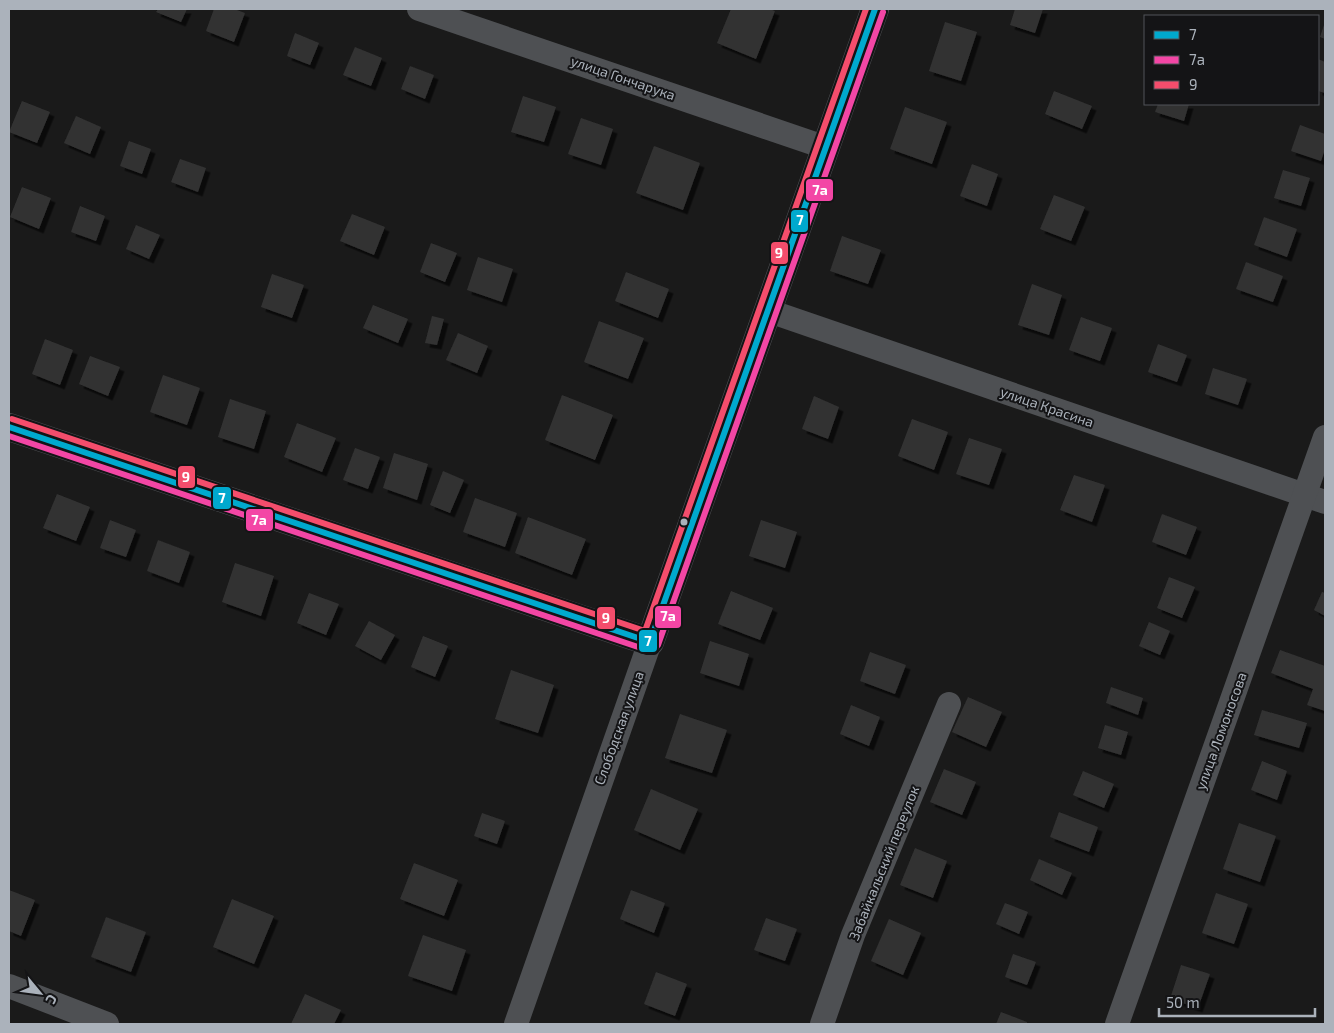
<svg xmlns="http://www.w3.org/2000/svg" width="1334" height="1033" font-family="'Exo 2',sans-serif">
<defs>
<filter id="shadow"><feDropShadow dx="4.5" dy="4.5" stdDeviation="0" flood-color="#0009"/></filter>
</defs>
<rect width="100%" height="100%" fill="#1a1a1a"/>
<g fill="#323232" filter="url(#shadow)">
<polygon points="158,9 187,9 181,22 156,12"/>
<polygon points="214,9 234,9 245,13 234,42 206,31"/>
<polygon points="731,9 769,9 775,11 756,59 717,43"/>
<polygon points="1015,9 1043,9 1035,33 1010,25"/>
<polygon points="945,22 977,32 961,81 929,71"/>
<polygon points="1325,22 1325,39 1320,37"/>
<polygon points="295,33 319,43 310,65 287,56"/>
<polygon points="355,47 382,58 371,86 343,75"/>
<polygon points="1318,59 1325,62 1325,93 1318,91"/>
<polygon points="410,66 434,75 425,99 401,89"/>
<polygon points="1054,91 1092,106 1082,129 1045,114"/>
<polygon points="523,96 556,107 544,142 511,132"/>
<polygon points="22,101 50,112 37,143 9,132"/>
<polygon points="1158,104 1189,104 1184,121 1155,112"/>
<polygon points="905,107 947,122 932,164 890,149"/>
<polygon points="76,116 101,127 90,154 64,143"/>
<polygon points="581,118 613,129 601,165 568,154"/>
<polygon points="1300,125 1325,134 1325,149 1321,161 1291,151"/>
<polygon points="129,141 151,149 142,174 120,166"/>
<polygon points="654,146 700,163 683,210 636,193"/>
<polygon points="180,159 206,168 198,192 171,182"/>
<polygon points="972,164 998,174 987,206 960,196"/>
<polygon points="1283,170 1310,178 1301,206 1274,198"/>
<polygon points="22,187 51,198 39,229 10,217"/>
<polygon points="1054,195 1085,207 1071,241 1040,229"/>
<polygon points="80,206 105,216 96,241 71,232"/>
<polygon points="352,214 385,227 374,255 340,241"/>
<polygon points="1264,217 1297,229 1287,257 1254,245"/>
<polygon points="136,225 160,235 149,259 126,249"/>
<polygon points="842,236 881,250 868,284 830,271"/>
<polygon points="431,243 457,253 445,282 420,272"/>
<polygon points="478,257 513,269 502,302 467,290"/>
<polygon points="1246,262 1283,276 1273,302 1236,289"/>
<polygon points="626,272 669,289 658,318 615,301"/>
<polygon points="272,274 304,285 292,318 261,307"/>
<polygon points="1032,284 1062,295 1049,335 1018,325"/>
<polygon points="373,305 408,319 398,343 363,328"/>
<polygon points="432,316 444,319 437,345 425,343"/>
<polygon points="1081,317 1112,328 1100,361 1069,350"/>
<polygon points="599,321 644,338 628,379 584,362"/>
<polygon points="458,333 488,346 477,373 446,360"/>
<polygon points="45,339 73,350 60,385 32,374"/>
<polygon points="1158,344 1187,355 1177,382 1148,372"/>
<polygon points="90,356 120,367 108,396 79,384"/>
<polygon points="1213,368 1247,379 1238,405 1205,394"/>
<polygon points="163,375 200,388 187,425 150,412"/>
<polygon points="562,395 613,415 595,460 545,440"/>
<polygon points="814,396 839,407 828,439 802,429"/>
<polygon points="230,399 266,411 254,449 218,437"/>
<polygon points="912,419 948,432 934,470 898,456"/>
<polygon points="297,423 336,438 322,472 284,457"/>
<polygon points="969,438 1002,449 989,485 956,474"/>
<polygon points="355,448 380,457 368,489 343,480"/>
<polygon points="394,453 428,464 417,500 383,488"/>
<polygon points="443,471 464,480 450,513 430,505"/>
<polygon points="1074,475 1105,485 1092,522 1060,510"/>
<polygon points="57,494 90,507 76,541 43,528"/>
<polygon points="475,498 517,513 505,547 463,532"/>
<polygon points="1162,514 1197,527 1186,555 1152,542"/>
<polygon points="528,517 586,539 572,575 515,553"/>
<polygon points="110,520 136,530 126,557 100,548"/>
<polygon points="761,520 797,532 785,568 749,556"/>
<polygon points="158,540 190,552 179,583 147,571"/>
<polygon points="235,563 274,576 261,616 222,602"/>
<polygon points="1169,577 1195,587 1182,618 1157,608"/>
<polygon points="731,591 773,608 760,640 718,624"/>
<polygon points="1322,592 1325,593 1325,616 1314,610"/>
<polygon points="309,593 339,604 326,635 297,623"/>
<polygon points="369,621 395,635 381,660 355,646"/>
<polygon points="1149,622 1170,631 1160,655 1139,646"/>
<polygon points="423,636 448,646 435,677 411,667"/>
<polygon points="710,641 749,654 739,686 700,673"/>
<polygon points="1280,650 1325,666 1325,711 1307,705 1313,689 1271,673"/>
<polygon points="870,652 906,665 895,694 860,681"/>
<polygon points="511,670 554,685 538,733 495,719"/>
<polygon points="1111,687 1143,698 1138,715 1106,703"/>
<polygon points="968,697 1002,712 986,747 952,732"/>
<polygon points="851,705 880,717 869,746 840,734"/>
<polygon points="1262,710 1307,723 1299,748 1254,735"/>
<polygon points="680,714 727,730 712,773 665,758"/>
<polygon points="1105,725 1128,732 1121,755 1098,748"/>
<polygon points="1262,761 1287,771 1277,800 1251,790"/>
<polygon points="944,769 976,782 962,815 930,802"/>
<polygon points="1083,771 1114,784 1104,808 1073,795"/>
<polygon points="651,789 698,809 680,850 634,830"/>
<polygon points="1059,812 1098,827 1089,852 1050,837"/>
<polygon points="482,813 505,821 497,844 474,836"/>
<polygon points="1239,823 1276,836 1260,882 1223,869"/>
<polygon points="915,848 947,861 933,898 900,885"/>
<polygon points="1039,859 1072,873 1062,895 1030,880"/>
<polygon points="414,863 458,880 444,916 400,899"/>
<polygon points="9,890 35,900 21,936 9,931"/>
<polygon points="631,890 665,903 654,933 620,919"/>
<polygon points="1216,893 1248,904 1234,944 1202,933"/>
<polygon points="232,899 274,916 254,964 213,947"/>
<polygon points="1005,903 1028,912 1019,934 996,924"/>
<polygon points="106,917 146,932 131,972 91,957"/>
<polygon points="766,918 797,929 785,961 754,950"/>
<polygon points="889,919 921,933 903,975 871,961"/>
<polygon points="423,935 466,950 452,991 408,976"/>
<polygon points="1013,954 1036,962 1027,985 1005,977"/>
<polygon points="1181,965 1210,974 1198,1008 1170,999"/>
<polygon points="656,972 687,984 675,1016 644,1004"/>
<polygon points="305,994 341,1010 334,1024 291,1024"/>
<polygon points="1001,1012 1027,1022 1027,1024 996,1024"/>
</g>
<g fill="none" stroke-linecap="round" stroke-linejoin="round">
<g stroke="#4e5053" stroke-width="24">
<polyline points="419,9 827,148"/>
<polyline points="769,311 1325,502"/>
<polyline points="9,986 107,1024"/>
<polyline points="516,1024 650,642"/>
<polyline points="822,1024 853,935 949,704"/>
<polyline points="1117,1024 1325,437"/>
</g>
<polyline stroke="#4e5053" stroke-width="28" points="9,427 650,642 875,9"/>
<g stroke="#141416" stroke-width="10">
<polyline id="bus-1" points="9,427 650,642 875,9"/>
</g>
<g stroke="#141416" stroke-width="10">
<polyline id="bus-2" points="9,436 647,650 654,650 658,645 883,12"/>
</g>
<g stroke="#141416" stroke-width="10">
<polyline id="bus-3" points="12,419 645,631 866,9"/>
</g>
<use href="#bus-1" stroke="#00a9ce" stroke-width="6"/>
<use href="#bus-2" stroke="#f346a5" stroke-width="6"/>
<use href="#bus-3" stroke="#f44d6c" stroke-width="6"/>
</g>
<circle fill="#abb2bb" stroke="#141416" stroke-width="2" cx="684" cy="522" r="4.5"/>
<g text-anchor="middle" stroke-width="4" stroke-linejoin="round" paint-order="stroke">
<g font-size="14" fill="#abb2bb" stroke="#141416">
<text transform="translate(623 78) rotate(19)" y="5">улица Гончарука</text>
<text transform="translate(1047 407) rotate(19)" y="5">улица Красина</text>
<text transform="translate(619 728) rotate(-70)" y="5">Слободская улица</text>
<text transform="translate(1221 731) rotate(-70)" y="5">улица Ломоносова</text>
<text transform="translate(884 863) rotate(-68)" y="5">Забайкальский переулок</text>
</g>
</g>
<g stroke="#141416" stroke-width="2">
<rect x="805" y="178" width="29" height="24" rx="5" fill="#f346a5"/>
<rect x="790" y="209" width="19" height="24" rx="5" fill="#00a9ce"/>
<rect x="770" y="241" width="19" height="24" rx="5" fill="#f44d6c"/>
<rect x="177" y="465" width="19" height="24" rx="5" fill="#f44d6c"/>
<rect x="212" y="486" width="20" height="24" rx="5" fill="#00a9ce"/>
<rect x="245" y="508" width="29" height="24" rx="5" fill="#f346a5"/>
<rect x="654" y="605" width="28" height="24" rx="5" fill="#f346a5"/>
<rect x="596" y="606" width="20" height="24" rx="5" fill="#f44d6c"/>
<rect x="638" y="629" width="20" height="24" rx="5" fill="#00a9ce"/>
</g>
<g font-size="14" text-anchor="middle" font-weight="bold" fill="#fff">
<text x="820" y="195">7а</text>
<text x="800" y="225">7</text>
<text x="779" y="258">9</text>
<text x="186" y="482">9</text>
<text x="222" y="503">7</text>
<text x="259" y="525">7а</text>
<text x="668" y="621">7а</text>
<text x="606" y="623">9</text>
<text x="648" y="646">7</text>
</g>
<rect width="1334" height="1033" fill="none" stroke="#abb2bb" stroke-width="20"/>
<rect x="1144" y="15" width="175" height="90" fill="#141416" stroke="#505358"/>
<rect x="1154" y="31" width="25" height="8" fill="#00a9ce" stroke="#505358"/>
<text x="1189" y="40" font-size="15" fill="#abb2bb">7</text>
<rect x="1154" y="56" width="25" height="8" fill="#f346a5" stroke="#505358"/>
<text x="1189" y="65" font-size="15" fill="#abb2bb">7а</text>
<rect x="1154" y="81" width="25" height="8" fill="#f44d6c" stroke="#505358"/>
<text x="1189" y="90" font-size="15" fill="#abb2bb">9</text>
<g transform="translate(40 993) rotate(119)" stroke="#141416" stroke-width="4" paint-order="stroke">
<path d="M0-4L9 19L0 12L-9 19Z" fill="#abb2bb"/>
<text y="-8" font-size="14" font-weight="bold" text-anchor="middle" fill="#abb2bb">С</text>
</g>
<path d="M1159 1008v8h156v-8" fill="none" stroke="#abb2bb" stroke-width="2.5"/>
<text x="1166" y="1008" font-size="15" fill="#abb2bb" stroke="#141416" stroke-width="4" paint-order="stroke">50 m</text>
</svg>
